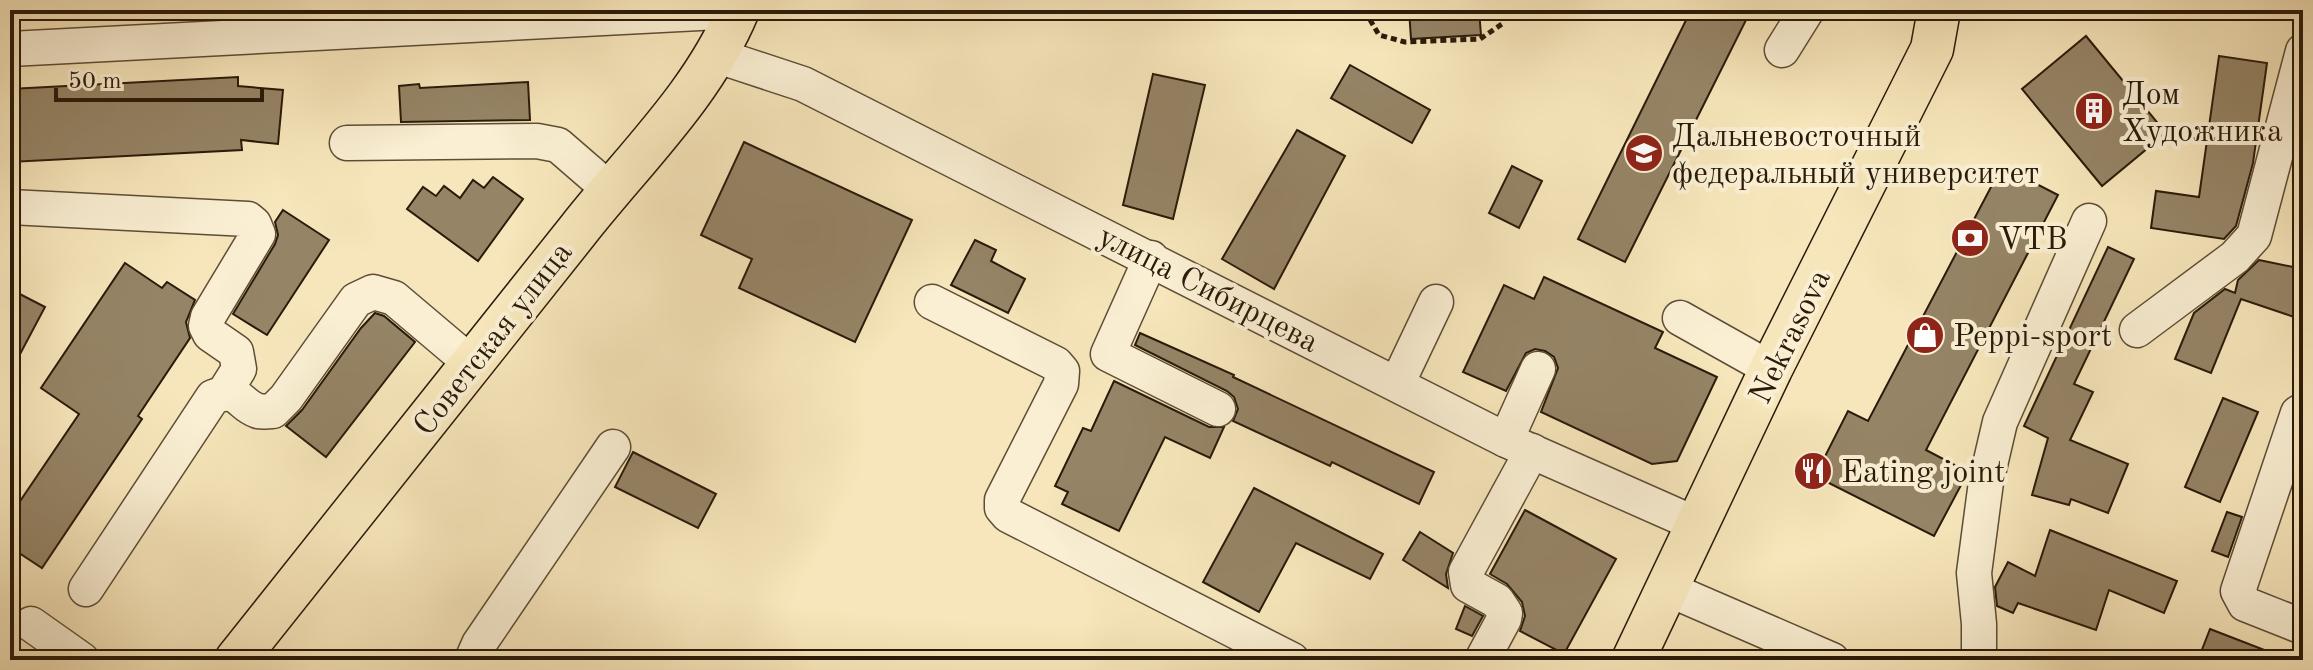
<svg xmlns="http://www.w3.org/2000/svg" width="2313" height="670" font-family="'Old Standard TT',serif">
<rect width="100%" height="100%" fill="#f7e6bb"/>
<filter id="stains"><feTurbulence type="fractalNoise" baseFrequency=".0025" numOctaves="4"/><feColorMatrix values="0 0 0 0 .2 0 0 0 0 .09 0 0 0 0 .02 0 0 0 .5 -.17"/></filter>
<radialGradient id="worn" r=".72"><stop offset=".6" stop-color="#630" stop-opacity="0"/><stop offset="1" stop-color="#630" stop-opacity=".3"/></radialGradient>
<g fill="#958466" stroke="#2a1a0a" stroke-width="2">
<polygon points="1409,10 1479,10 1481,35 1411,39"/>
<polygon points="1691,10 1751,10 1625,262 1578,239"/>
<polygon points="2086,36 2166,133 2102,186 2022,89"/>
<polygon points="2219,56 2267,63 2253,163 2236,226 2224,239 2151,228 2156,191 2199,197"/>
<polygon points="1350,65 1430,110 1412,143 1331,98"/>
<polygon points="1153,74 1205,85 1173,219 1123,205"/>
<polygon points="238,77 238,86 283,90 278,144 241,140 242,150 10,162 10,89"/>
<polygon points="528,82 530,120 401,122 399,86 419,84 420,88"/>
<polygon points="1297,130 1345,156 1274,289 1222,259"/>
<polygon points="744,142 912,220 855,342 739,288 752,259 701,235"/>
<polygon points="1512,166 1542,181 1519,228 1489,213"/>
<polygon points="2002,166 2058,195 1926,450 1968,472 1934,536 1815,476 1848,411 1868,421"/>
<polygon points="493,177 523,199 478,261 407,209 423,187 436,196 444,186 460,198 473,180 484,188"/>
<polygon points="283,210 329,240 267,335 233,314 275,244 278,235 275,222"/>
<polygon points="975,240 996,250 991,261 1025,279 1008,313 951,285"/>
<polygon points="2108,247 2134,259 2074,384 2093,392 2070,440 2128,464 2108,513 2071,499 2069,505 2032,495 2048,438 2024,426"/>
<polygon points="2259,260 2303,269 2303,320 2241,299 2211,373 2175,359 2194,313 2225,289 2235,293 2238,280"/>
<polygon points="125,263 162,288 167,282 195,300 186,322 190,338 138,416 142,419 42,568 10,547 10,516 79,414 41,388"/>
<polygon points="1544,277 1663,332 1655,348 1717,377 1677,461 1652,464 1541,412 1558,368 1554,357 1545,351 1535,349 1526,353 1506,391 1463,372 1504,285 1534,299"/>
<polygon points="10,289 45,307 10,373"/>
<polygon points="375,313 384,316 415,342 326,457 286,426 302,410 361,328"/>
<polygon points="1140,333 1234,375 1233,377 1434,472 1419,504 1332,462 1330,466 1233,421 1238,409 1234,397 1227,391 1135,345"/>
<polygon points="1114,381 1209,427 1224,427 1210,458 1165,437 1119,531 1062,504 1068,492 1055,486 1083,428 1091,431"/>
<polygon points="2223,398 2258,412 2220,502 2185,487"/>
<polygon points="633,452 716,494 698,528 615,487"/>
<polygon points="1254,488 1383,554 1370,579 1296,543 1259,612 1203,582"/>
<polygon points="1525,510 1616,559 1564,654 1520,631 1525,616 1522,602 1507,584 1490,574"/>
<polygon points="2227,512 2242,517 2228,557 2212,551"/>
<polygon points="2050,530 2177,581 2164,613 2109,590 2096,630 2018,603 2013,613 1997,606 1995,587 2008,562 2035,576"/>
<polygon points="1420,532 1453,553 1446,574 1448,588 1403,560"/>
<polygon points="1465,606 1483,616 1472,636 1456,629"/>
<polygon points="2210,629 2285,658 2285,660 2198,660"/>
</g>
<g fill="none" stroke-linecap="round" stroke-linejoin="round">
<g stroke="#5d4d36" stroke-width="37">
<g id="minor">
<polyline points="10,49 738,11"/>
<polyline points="1782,50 1807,10"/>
<polyline points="718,56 803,84 1506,440 1698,525"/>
<polyline points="347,143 537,141 558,145 610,190"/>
<polyline points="10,207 248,219 254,224 258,234 208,317 206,326 210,334 236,352 239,369 224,393"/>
<polyline points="1151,258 1108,354 1218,409"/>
<polyline points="932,302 1056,364 1062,371 1061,384 1002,500 1002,508 1008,515 1292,660"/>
<polyline points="1680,318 1771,369"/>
<polyline points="2137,330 2235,257 2254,236 2303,51"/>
<polyline points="1397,384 1436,302"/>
<polyline points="2303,410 2298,413 2238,591 2245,604 2303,627"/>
<polyline points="1506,440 1538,369"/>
<path d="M86,589L213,397C240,387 238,404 258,411C263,412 268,411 273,411L286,398L356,300L373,292L394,298L472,364"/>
<polyline points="1668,589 1832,660"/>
<polyline points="31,624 82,660"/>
<polyline points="472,660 479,644 613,447"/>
<polyline points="1482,660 1504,619 1505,613 1497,601 1468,585 1466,572 1532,451"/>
<polyline points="1979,660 1979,624 1974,573 1986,482 2000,422 2089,221"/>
</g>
</g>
<g stroke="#2a1a0a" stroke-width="45">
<g id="major">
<path d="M236,660C350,516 465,373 579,229C635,158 703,94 738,10"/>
<polyline points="1633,660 1771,369 1932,49 1939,10"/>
</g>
</g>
<polyline stroke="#2a1a0a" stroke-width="5" stroke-dasharray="6 4" stroke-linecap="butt" points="1369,10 1369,18 1379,35 1405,42 1480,39 1502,24 1506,10"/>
<use href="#minor" stroke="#faefd3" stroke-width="34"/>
<use href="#major" stroke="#f7e6bb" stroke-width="42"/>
</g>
<defs>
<g id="building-disc" transform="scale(2)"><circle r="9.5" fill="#8f2418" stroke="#faefd3"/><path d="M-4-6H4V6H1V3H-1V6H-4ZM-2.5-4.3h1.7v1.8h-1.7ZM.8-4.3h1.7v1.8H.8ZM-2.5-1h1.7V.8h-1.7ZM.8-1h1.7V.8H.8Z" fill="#fff"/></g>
<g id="university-disc" transform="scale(2)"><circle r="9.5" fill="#8f2418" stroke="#faefd3"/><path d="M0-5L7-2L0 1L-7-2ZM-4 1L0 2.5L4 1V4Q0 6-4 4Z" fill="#fff"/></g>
<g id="bank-disc" transform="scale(2)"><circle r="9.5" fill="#8f2418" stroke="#faefd3"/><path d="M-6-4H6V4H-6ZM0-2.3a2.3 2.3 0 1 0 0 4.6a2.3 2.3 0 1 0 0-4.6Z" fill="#fff"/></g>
<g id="shop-disc" transform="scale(2)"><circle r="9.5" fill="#8f2418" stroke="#faefd3"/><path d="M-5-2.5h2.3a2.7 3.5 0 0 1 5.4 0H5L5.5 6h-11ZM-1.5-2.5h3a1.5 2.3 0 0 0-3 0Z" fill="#fff"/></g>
<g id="restaurant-disc" transform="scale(2)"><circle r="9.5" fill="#8f2418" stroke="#faefd3"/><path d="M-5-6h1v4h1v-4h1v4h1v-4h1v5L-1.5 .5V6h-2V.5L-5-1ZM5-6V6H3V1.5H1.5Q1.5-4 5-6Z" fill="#fff"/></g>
</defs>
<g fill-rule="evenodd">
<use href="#building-disc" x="2094" y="111"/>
<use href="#university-disc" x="1644" y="153"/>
<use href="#bank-disc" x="1970" y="238"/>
<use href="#shop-disc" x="1925" y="335"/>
<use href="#restaurant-disc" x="1813" y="471"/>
</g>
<g text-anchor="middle" stroke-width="8" stroke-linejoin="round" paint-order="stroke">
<g font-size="32" fill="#2a1a0a" stroke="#faefd3" text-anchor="start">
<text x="2122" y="104">Дом<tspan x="2122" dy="37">Художника</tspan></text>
<text x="1672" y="146">Дальневосточный<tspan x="1672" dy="37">федеральный университет</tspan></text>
<text x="1998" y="249">VTB</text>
<text x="1953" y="346">Peppi-sport</text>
<text x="1841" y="482">Eating joint</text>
</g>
<g font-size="32" fill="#2a1a0a" stroke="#faefd3">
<text transform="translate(1209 288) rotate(27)" y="11">улица Сибирцева</text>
<text transform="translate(1789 336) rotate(-64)" y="11">Nekrasova</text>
<text transform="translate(492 338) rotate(-52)" y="11">Советская улица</text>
</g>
</g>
<rect width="2313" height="670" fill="none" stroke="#f7e6bb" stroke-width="40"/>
<rect x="12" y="12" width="2289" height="646" fill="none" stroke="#2a1a0a" stroke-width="4"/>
<rect x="20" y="20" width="2273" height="630" fill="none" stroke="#2a1a0a" stroke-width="2"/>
<path d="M56 88v12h206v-12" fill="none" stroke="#2a1a0a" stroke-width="4"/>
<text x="68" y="88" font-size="24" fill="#2a1a0a" stroke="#faefd3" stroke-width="6" paint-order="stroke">50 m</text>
<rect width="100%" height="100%" filter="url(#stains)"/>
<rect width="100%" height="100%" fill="url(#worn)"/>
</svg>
